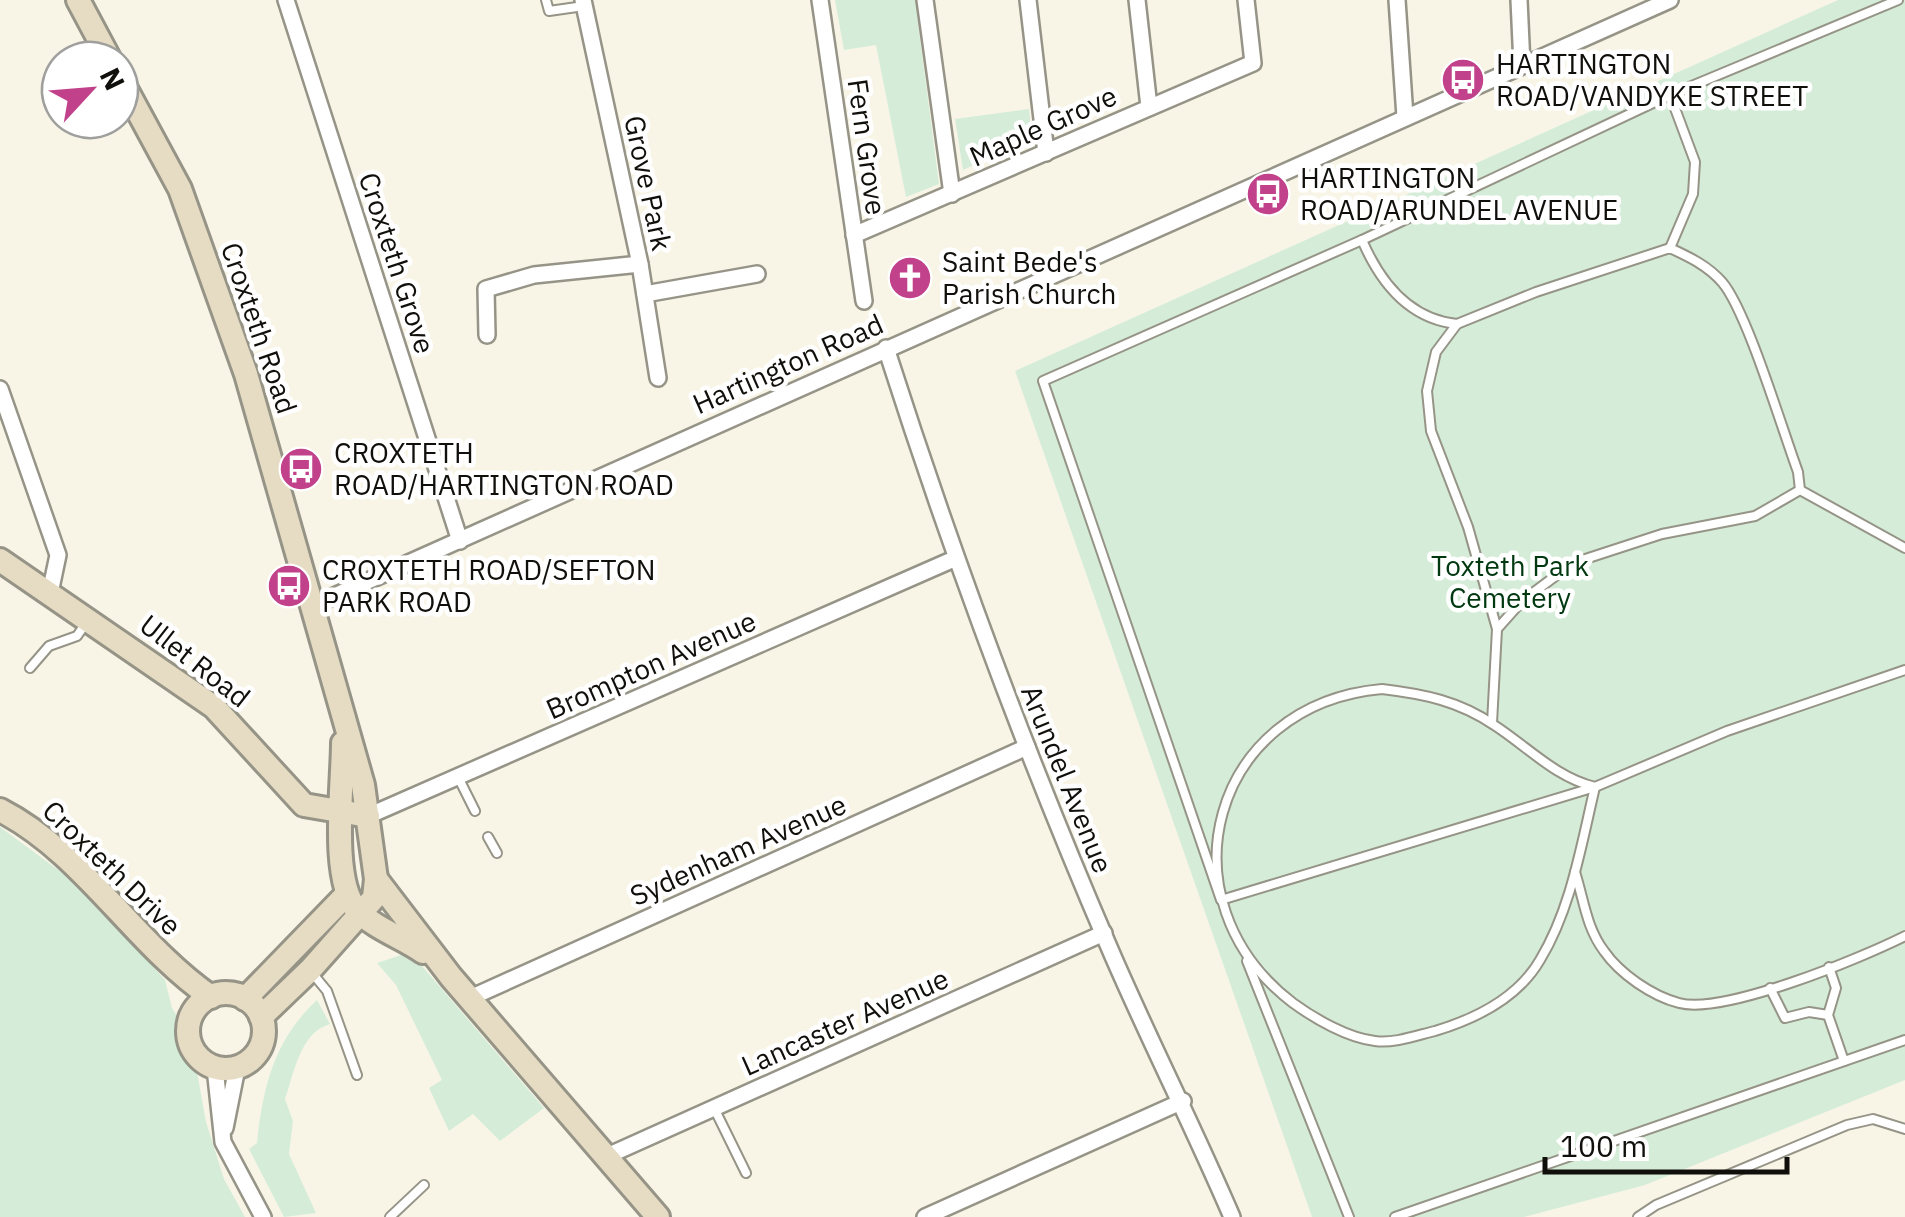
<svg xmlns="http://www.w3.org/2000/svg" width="1905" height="1217" font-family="'IBM Plex Sans',sans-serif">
<rect width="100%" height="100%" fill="#f8f5e7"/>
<g fill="#d5edd8">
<polygon points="835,0 915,0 939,184 906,197 876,45 844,50"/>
<polygon points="1838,0 1905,0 1905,1080 1645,1185 1524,1217 1312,1217 1015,371"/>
<polygon points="1029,109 1032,140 963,170 955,119"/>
<polygon points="0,827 84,889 165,980 172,1008 191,1039 206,1122 224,1179 245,1217 0,1217"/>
<polygon points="410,952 544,1108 500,1141 473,1114 449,1131 429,1088 442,1080 396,985 377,963"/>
<path d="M317,1000L330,1024C300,1032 294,1074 285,1099L293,1121L289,1154L316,1213L284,1217L249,1149L257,1143C263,1085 275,1039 317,1000Z"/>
</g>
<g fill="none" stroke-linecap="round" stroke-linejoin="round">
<g stroke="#969487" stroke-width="12">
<g id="lane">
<polyline points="546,0 549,11 584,6"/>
<polyline points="1898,0 1670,95 1362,240 1043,381 1221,900 1595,787 1727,731 1905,670"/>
<path d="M1362,240C1380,282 1409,319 1457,324"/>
<polyline points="1670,248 1693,194 1695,162 1670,95"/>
<path d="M1497,629L1468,527L1431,431L1427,391L1436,352L1457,324L1536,292L1670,248C1689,257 1707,265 1722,282C1747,311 1782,429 1798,472L1800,490"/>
<polyline points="30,668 49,646 77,636 86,623"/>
<path d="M1382,689C1424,694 1459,701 1494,725C1528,747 1555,777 1595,787C1581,846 1571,909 1540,960C1518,998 1475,1019 1435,1031C1418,1035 1393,1044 1375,1041C1348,1038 1315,1019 1293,1003C1158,900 1211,704 1382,689Z"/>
<polyline points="1492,723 1497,629 1522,601 1573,563 1662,534 1755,516 1800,490 1905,548"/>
<polyline points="458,777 475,811"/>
<polyline points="488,837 497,853"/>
<path d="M1575,872C1584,900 1586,927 1604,951C1620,974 1652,996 1679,1003C1724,1015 1861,958 1905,936"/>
<polyline points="1247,961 1349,1217"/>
<polyline points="1829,967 1836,988 1828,1015 1844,1061"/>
<polyline points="313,974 327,991 357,1075"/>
<polyline points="1770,988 1785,1018 1809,1012 1828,1015"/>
<polyline points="714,1108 746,1173"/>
<polyline points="390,1217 424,1185"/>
<polyline points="1395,1217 1905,1040"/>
<polyline points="1638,1217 1656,1205 1847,1125 1873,1119 1905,1129"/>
</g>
</g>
<g stroke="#969487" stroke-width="20">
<g id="street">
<polyline points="286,0 460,541"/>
<polyline points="583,0 640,264 658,378"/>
<polyline points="820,0 864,301"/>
<polyline points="925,0 952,194"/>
<polyline points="1028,0 1046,153"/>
<polyline points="1137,0 1149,107"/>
<polyline points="1397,0 1405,117"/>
<polyline points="1519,0 1522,65"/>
<polyline points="854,235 1253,63 1246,0"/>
<polyline points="645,294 757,274"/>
<polyline points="487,335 486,289 534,275 640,264"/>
<path d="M886,348C951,551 1024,750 1109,947C1148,1038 1193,1126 1232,1217"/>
<polyline points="0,389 58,555 50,593"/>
<polyline points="312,606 1670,0"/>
<polyline points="368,816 954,559"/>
<polyline points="470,998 1027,747"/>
<polyline points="215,1068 223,1142 263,1217"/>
<polyline points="225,1128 237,1068"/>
<polyline points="607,1156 1104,933"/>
<polyline points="925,1217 1183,1101"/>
</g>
</g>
<g stroke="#969487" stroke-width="28">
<g id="secondary">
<polyline points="78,0 110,60"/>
<polyline points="120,78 180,189 246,374 363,785 376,879 374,898 310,970 261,1017"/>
<polyline points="0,560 214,707 304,805 368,816"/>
<path d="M343,743C343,784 330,881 357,910C374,928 403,938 423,952"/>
<path d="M0,810C84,853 134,944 211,997"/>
<polyline points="376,879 451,977 658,1217"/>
<circle cx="226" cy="1031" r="38"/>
<polyline points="245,999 347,894"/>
</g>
</g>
<use href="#lane" stroke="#fff" stroke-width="8"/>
<use href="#street" stroke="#fff" stroke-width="15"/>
<use href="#secondary" stroke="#e6dcc3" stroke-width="22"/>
</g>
<defs>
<g id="bus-disc" transform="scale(2.25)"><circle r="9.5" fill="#c1418b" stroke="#fff"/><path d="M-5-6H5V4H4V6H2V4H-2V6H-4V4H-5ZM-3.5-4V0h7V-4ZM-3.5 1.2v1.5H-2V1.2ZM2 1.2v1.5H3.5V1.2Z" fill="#fff"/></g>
<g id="church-disc" transform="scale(2.25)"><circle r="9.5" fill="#c1418b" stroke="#fff"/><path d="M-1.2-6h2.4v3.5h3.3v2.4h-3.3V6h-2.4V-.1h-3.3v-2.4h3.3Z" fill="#fff"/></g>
</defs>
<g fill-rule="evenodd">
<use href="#bus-disc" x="1463" y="80"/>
<use href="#bus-disc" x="1268" y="194"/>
<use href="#church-disc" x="910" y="278"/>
<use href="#bus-disc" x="301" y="469"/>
<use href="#bus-disc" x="289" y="586"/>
</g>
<g text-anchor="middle" stroke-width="9" stroke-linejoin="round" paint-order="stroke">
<g font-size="28" fill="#100f0b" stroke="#fff" text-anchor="start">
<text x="1496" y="74">HARTINGTON<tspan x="1496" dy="32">ROAD/VANDYKE STREET</tspan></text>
<text x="1300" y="188">HARTINGTON<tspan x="1300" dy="32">ROAD/ARUNDEL AVENUE</tspan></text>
<text x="942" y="272">Saint Bede's<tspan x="942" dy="32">Parish Church</tspan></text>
<text x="334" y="463">CROXTETH<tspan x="334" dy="32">ROAD/HARTINGTON ROAD</tspan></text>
<text x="322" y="580">CROXTETH ROAD/SEFTON<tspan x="322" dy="32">PARK ROAD</tspan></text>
</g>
<g font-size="28" fill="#100f0b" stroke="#fff">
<text transform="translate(1043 126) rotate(-24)" y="10">Maple Grove</text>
<text transform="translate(867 147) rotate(82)" y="10">Fern Grove</text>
<text transform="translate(648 183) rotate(78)" y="10">Grove Park</text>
<text transform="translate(397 263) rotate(72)" y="10">Croxteth Grove</text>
<text transform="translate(259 328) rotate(71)" y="10">Croxteth Road</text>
<text transform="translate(788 364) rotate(-24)" y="10">Hartington Road</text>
<text transform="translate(195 661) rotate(38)" y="10">Ullet Road</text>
<text transform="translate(651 665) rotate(-24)" y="10">Brompton Avenue</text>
<text transform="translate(1067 779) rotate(68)" y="10">Arundel Avenue</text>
<text transform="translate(738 850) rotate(-24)" y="10">Sydenham Avenue</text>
<text transform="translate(112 868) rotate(44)" y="10">Croxteth Drive</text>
<text transform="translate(845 1022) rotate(-24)" y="10">Lancaster Avenue</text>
</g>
<g font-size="28" fill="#003810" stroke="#fff">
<text x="1510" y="576">Toxteth Park<tspan x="1510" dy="32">Cemetery</tspan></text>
</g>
</g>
<g transform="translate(90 90) rotate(64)"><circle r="48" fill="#ffffff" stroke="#9f9f9d" stroke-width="2.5"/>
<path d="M0-8L18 38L0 25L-18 38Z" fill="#c1418b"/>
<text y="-15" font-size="28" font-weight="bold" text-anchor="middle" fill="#100f0b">N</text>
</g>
<path d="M1545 1157v15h242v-15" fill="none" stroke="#100f0b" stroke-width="5"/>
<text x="1560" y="1157" font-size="30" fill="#100f0b" stroke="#ffffff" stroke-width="8" paint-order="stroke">100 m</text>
</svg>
